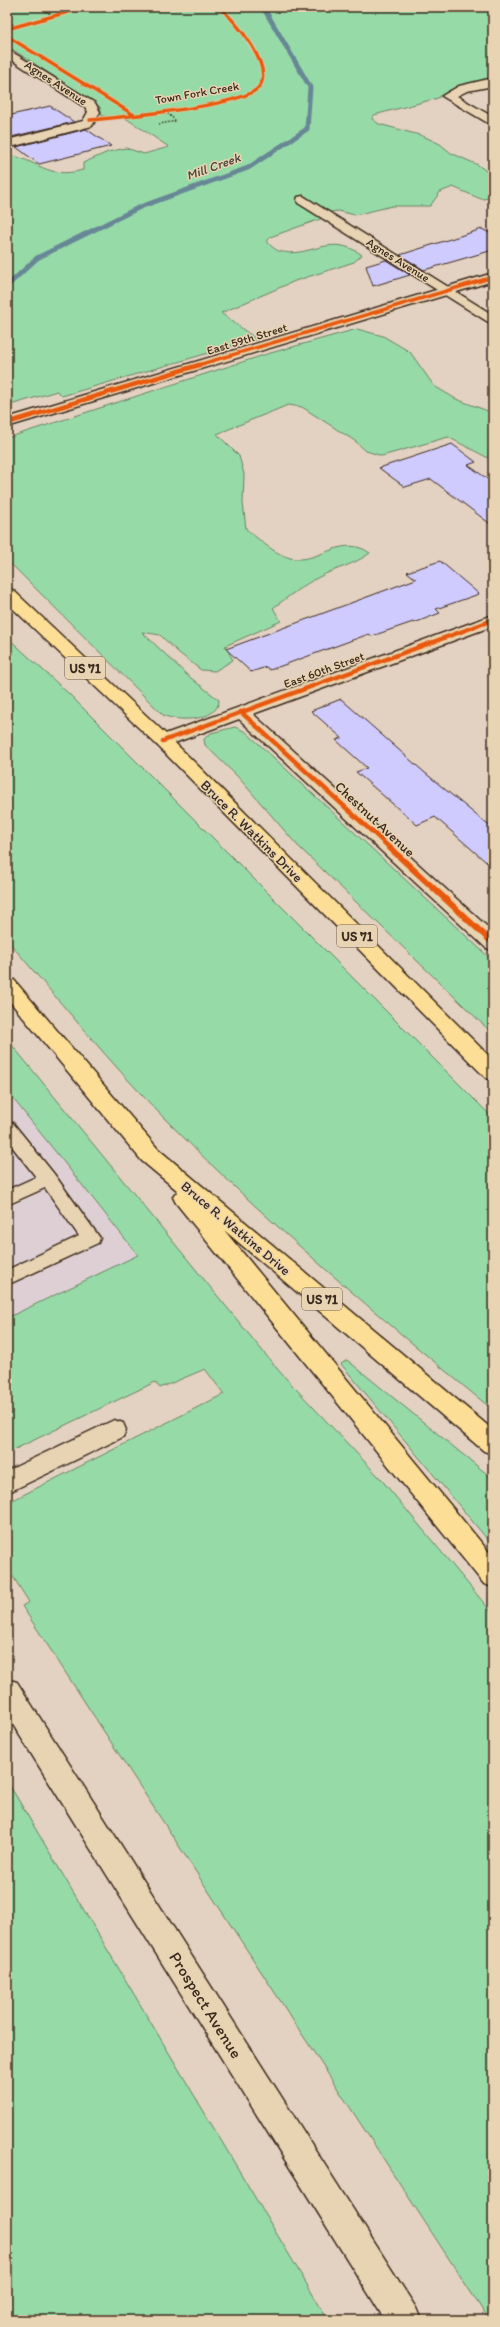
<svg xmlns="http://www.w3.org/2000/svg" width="500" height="2327" font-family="Itim,sans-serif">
<rect width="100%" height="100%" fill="#e3d1c1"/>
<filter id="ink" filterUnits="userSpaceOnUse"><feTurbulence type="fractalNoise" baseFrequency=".025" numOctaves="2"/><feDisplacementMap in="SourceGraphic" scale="8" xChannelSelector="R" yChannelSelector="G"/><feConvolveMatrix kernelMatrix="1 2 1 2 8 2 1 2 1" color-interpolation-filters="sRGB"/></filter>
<g filter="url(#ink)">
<polygon fill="#ddcfd3" points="7,1091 138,1256 7,1318"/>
<g fill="#96dba7" stroke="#688262">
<path d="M7,7H493V78C474,82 453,85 438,98L374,115L372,119L379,124L423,136L440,144L451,153L478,165L493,176V198L481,199L453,187L440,192L430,206H392L355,215L338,211L317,214L323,218L270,237L267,242C270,245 275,250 279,251C308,260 330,231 362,255L354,262L295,281L221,313L256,339L62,396L57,391L7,406V155C38,159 46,180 83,170V163L108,152L126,148L144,154L169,147L127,119L102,116L100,107L92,101L7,46Z"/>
<path d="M357,329L383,336L410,352L434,386L456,399L493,413V463L490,459L448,437L382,456L366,451L355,441L302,407L288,405L217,434L239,456L244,474L243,503L246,529C260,540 277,557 296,559C321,561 343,534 370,553C354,565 336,568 319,577C303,585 288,597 273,608L281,621L225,646L233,660L215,671L201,670L179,653L160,635L142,632L187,675L219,700C218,722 177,722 163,715L7,560V438L267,354Z"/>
<path d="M7,637L69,694L493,1118V1410C379,1317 268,1223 165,1119C109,1062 59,1000 7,940Z"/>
<polygon points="235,727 246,732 493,961 493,1034 297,845 239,778 205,745 204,739 211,733"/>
<polygon points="7,1039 279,1371 380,1478 493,1614 493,2320 489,2320 22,1606 29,1602 7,1567 7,1503 224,1394 205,1369 160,1388 155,1382 7,1453 7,1318 138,1255 7,1091"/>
<polygon points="347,1360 493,1479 493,1546 341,1364"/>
<polygon points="7,1781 328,2320 7,2320"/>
</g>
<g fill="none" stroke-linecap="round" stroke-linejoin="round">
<polyline stroke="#688796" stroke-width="5" points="7,286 37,258 140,207 248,168 307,129 310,87 263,7"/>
</g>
<g fill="#cfcbfe" stroke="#3b2a1e">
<polygon points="50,106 74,122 7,138 7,116"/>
<polygon points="86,129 111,146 39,164 16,147"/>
<polygon points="482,229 493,235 493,250 424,270 400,255"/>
<polygon points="386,260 410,275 373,286 366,266"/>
<polygon points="452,444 476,462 468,465 493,483 493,526 431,479 405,487 379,468"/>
<polygon points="440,561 479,594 436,609 440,613 414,623 413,622 372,636 369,634 270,670 266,667 251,672 226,649 416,579 407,572"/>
<polygon points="341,699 424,772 493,829 493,868 435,817 417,825 356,772 367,768 336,740 342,738 311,711"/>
</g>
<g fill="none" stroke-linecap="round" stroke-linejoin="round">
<g stroke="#3b2a1e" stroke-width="3">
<polygon id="lane" points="7,1122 13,1123 54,1174 100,1238 98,1243 7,1285 7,1270 79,1236 45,1188 7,1205 7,1190 36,1177 7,1140"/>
</g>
<g stroke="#3b2a1e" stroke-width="3">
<g id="street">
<polygon points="7,49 95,103 100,112 92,126 7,148 7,140 83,121 88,112 86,108 7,57"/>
<polygon points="493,78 493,86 467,91 457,96 493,117 493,126 442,96 459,86"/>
<polygon points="303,196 493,315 493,325 298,203 297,200 298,197"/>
<polygon points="493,615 493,626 253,714 493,932 493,950 486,948 239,719 169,745 157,745 154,741 157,737"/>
<polygon points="114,1420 123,1423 126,1430 123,1437 7,1493 7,1471"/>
</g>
</g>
<g stroke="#3b2a1e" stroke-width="3">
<g id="secondary">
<polygon points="493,273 493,281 7,427 7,418"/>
<polygon points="7,1679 17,1682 416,2308 421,2320 385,2320 7,1715"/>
</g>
</g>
<g stroke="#3b2a1e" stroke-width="3">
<g id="highway">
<polygon points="7,589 13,590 169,737 493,1060 493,1080 486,1078 157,745 7,603"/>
<polygon points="7,978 14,980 158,1149 493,1430 493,1454 484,1451 224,1230 493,1557 493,1587 484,1584 176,1203 173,1197 178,1191 142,1161 7,998"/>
</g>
</g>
<g stroke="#3b2a1e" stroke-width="1.5" stroke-dasharray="1.5 1.5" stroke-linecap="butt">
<polyline points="38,7 54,16"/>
<polyline points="7,21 17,27"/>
<polyline points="159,124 176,121 164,110"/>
</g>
<use href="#lane" fill="#e8d3b2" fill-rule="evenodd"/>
<use href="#street" fill="#e8d3b2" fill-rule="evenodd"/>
<use href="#secondary" fill="#e8d3b2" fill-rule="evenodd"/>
<use href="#highway" fill="#fdde96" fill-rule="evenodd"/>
<g stroke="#e8d3b2" stroke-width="5">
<g id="cycleway-far2">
<polyline points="7,29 86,7"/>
<polyline points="7,36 134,115"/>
<path d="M90,120C121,117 237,107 257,89C278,70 234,19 219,7"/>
<polyline points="195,366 493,277"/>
</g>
</g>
<g stroke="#e8d3b2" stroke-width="6">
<g id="cycleway-far1">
<polyline points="7,423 199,365"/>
<polyline points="241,712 391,849"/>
<polyline points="163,741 493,620"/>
</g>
</g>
<g stroke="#e8d3b2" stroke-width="8">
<polyline id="cycleway" points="390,848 493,943"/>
</g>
<use href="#cycleway-far2" stroke="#e8590c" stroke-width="3.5"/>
<use href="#cycleway-far1" stroke="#e8590c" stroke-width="4.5"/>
<use href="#cycleway" stroke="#e8590c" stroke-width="6"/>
</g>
</g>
<g text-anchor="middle" stroke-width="3" stroke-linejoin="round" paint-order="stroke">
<g font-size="12" fill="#3b2a1e" stroke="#e8d3b2">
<text transform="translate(56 83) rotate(33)" y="4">Agnes Avenue</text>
<text transform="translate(197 93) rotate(-10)" y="4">Town Fork Creek</text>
<text transform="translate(398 260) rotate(32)" y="4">Agnes Avenue</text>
<text transform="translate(247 339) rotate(-17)" y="4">East 59th Street</text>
<text transform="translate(324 670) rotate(-20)" y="4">East 60th Street</text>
</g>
<g font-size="13" font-style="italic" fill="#46413c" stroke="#e8d3b2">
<text transform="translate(213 166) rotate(-20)" y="5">Mill Creek</text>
</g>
<g fill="#e8d3b2" stroke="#6f5d4a" stroke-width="1">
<rect x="65" y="657" width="40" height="22" rx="3"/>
<rect x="337" y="925" width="40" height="22" rx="3"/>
<rect x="302" y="1288" width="40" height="22" rx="3"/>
</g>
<g font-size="13" font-weight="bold" fill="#3b2a1e">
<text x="85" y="673">US 71</text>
<text x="357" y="941">US 71</text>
<text x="322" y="1304">US 71</text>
</g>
<g font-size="14" fill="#3b2a1e" stroke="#e8d3b2">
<text transform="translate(375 819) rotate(43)" y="5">Chestnut Avenue</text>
<text transform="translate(252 831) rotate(45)" y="5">Bruce R. Watkins Drive</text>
<text transform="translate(236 1228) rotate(40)" y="5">Bruce R. Watkins Drive</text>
</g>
<g font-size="17" fill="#3b2a1e" stroke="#e8d3b2">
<text transform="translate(206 2005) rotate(58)" y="6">Prospect Avenue</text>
</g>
</g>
<rect width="500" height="2327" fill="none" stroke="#e8d3b2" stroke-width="24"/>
<rect x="12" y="12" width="476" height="2303" fill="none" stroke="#3b2a1e" stroke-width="1.5" filter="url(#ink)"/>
</svg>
